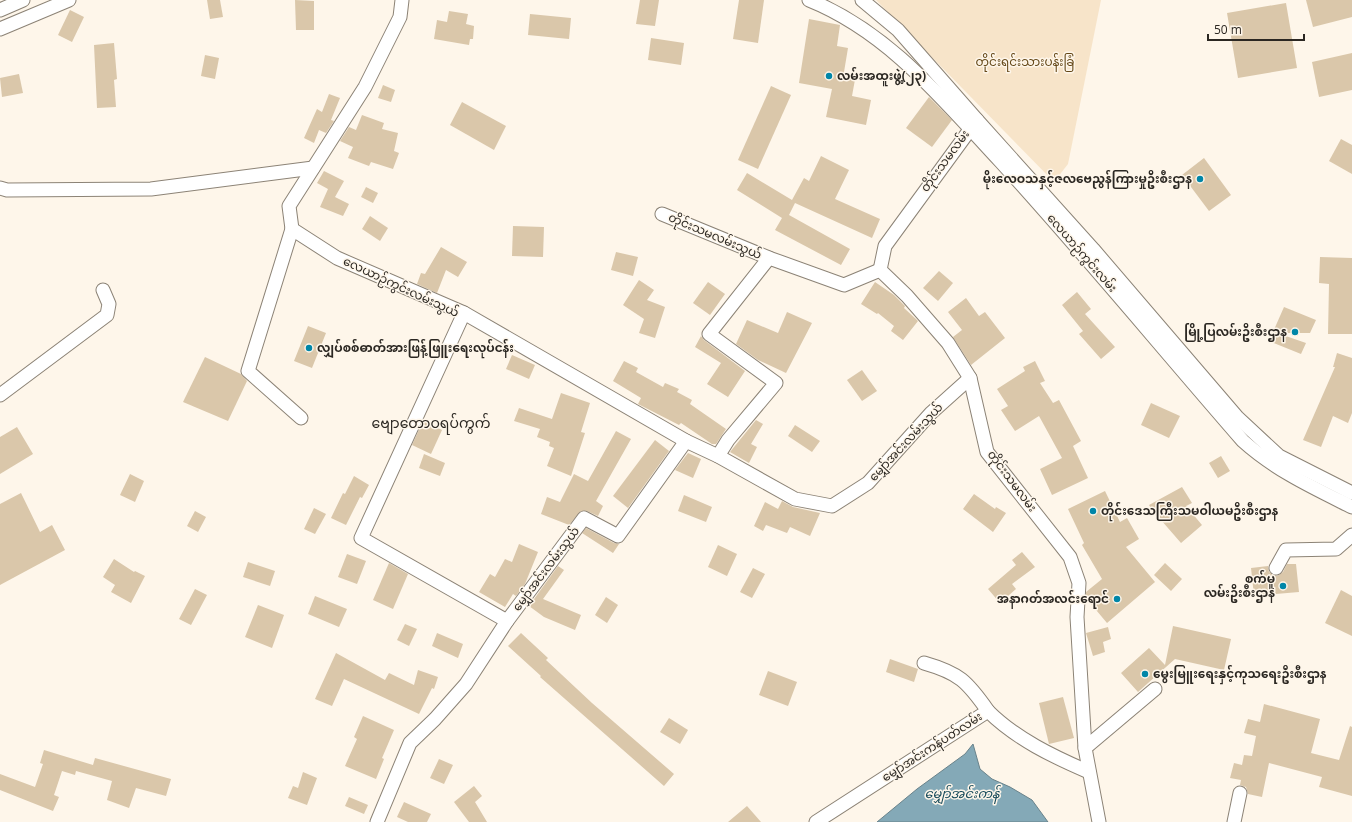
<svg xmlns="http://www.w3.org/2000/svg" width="1352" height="822" font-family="'Open Sans','Noto Sans Myanmar',sans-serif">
<rect width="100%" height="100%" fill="#fef6ea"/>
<polygon fill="#f7e4c9" points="876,0 1101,0 1068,164 1054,182"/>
<polygon fill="#84a9b7" stroke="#69828a" points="973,744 980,769 992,779 1010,787 1032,800 1048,822 877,822 917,789 965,754"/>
<g fill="#dac7aa">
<polygon points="207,0 220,0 223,17 210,19"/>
<polygon points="295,0 314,1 314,30 296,30"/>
<polygon points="640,0 659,0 655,26 636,24"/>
<polygon points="739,0 764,0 758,43 733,39"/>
<polygon points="1306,0 1352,0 1352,17 1313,27"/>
<polygon points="1286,3 1297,68 1238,78 1227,13"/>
<polygon points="70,10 84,17 72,42 58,35"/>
<polygon points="449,11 468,14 466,24 474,26 473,39 470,39 469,45 434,39 437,20 447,22"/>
<polygon points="530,14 571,18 569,39 528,35"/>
<polygon points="809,19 840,25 837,46 848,48 844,72 856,74 852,96 871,100 866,125 826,117 832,89 799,83"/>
<polygon points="651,38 684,43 681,65 648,60"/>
<polygon points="114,43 117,79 114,80 116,107 97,108 94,45"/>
<polygon points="1352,53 1352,90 1319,97 1312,62"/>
<polygon points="205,55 219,58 215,79 201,76"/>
<polygon points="19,74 23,93 2,97 0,78"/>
<polygon points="383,85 395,90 391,102 378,98"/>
<polygon points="771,86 791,95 758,169 738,160"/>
<polygon points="329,94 340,98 331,120 334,121 326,133 319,130 314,143 304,138 317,109 322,112"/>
<polygon points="929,97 952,120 932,147 906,128"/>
<polygon points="462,102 506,126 494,150 450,125"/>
<polygon points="362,115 384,123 382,129 398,133 394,151 399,153 393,169 371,162 369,166 348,158 353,147 340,141 349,127 356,130"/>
<polygon points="1341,139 1352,145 1352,174 1329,161"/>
<polygon points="821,156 849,170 835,199 880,219 872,238 795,203 789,215 850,249 841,265 775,230 782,218 737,190 747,173 792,200 804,178 809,181"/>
<polygon points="1204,158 1231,195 1209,211 1182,175"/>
<polygon points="324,171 344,181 335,197 349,204 343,216 320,207 328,189 317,183"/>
<polygon points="366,187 378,193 373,203 361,197"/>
<polygon points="370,216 388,228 380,241 362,229"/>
<polygon points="513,226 544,227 543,257 512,256"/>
<polygon points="441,247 467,262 458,277 446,270 437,293 417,284 421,273 425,274"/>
<polygon points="616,252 638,257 633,276 611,270"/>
<polygon points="1320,257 1352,258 1352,334 1328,334 1329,284 1319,283"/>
<polygon points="939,271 953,283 938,301 923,288"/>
<polygon points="639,280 654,290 647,300 665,307 655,338 639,333 644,319 623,305"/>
<polygon points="708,282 725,294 710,315 693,303"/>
<polygon points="875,282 894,295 905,306 904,308 918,321 903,340 891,331 894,326 878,313 877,314 861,304"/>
<polygon points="1077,292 1091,309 1085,314 1115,347 1101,359 1079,334 1083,331 1062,305"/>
<polygon points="966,298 979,316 985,312 1005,338 971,365 953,337 962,330 948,312"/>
<polygon points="1284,307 1316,320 1310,333 1277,333 1306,343 1301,354 1269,341"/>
<polygon points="787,312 812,323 786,373 758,360 736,344 747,320 778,333"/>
<polygon points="308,326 326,333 312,368 294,361"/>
<polygon points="701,336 704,340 745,371 728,397 707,384 721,363 695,347"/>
<polygon points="1337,353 1352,358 1352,413 1348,423 1333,416 1321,447 1303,440 1335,367 1333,367"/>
<polygon points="512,355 535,365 529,379 506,369"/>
<polygon points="205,357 241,374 247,381 228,421 183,402"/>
<polygon points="624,361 638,368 636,372 663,387 665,383 679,389 677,392 692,400 690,404 726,429 716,444 712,444 681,423 679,425 638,404 641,398 613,381"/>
<polygon points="1035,361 1045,381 1040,383 1053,403 1059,400 1081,441 1073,446 1088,478 1052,495 1040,469 1062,458 1039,416 1015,431 1001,410 1008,406 997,389 1025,371 1023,367"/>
<polygon points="862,370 877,391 862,401 847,380"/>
<polygon points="561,393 590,403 581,432 585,433 571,476 547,466 554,448 549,446 550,442 537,437 540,429 514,421 519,408 552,419"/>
<polygon points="1151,403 1180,416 1169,438 1141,425"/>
<polygon points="756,420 763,424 751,444 757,447 749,463 730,452"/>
<polygon points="423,421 442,430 431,454 412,445"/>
<polygon points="795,425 820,441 812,452 788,436"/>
<polygon points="17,427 33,454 0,474 0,437"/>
<polygon points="616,431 631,439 596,501 603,506 598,516 587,511 581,511 569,525 541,514 547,497 560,502 574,474 588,481"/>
<polygon points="655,440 669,451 628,508 613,496"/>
<polygon points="688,453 701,459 693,478 675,470"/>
<polygon points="424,454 445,463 440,476 419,468"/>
<polygon points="1221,456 1230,471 1218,478 1209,463"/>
<polygon points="130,474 144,481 135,502 120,495"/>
<polygon points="354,476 369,485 362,498 360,497 346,525 331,518 343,493 345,494"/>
<polygon points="1182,487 1192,503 1186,506 1202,525 1181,543 1161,520 1159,521 1149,505"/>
<polygon points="1105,491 1120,522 1127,518 1139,539 1126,547 1155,582 1107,623 1086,598 1086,592 1102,579 1082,545 1084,543 1068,509"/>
<polygon points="21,493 40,532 52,525 65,550 0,585 0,504"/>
<polygon points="974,494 995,509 996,507 1006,513 993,532 963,509"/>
<polygon points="684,495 712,507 706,522 678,511"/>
<polygon points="782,501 793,507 820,513 810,536 790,527 787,533 766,525 763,531 754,526 765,502 778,509"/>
<polygon points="314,508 326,514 315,534 304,529"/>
<polygon points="195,511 206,517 198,532 187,526"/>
<polygon points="586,528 614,543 619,544 613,553 582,533"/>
<polygon points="519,544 538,552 525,584 516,596 513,594 505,607 479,592 490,574 495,577 505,559 512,562"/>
<polygon points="718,545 737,554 727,576 708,567"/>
<polygon points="1022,552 1035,567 1012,584 1016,589 1000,603 988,589 1016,565 1012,560"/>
<polygon points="347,554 366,561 357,584 338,577"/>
<polygon points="114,559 134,572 135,571 145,576 131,603 111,592 115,585 103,577"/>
<polygon points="248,562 275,571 270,586 243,577"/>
<polygon points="389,563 408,574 393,609 373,600"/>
<polygon points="1165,563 1182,579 1171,591 1154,575"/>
<polygon points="1287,564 1296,564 1299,592 1254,596 1251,568 1268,566 1269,572 1277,576 1283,572"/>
<polygon points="558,566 564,570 543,599 581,615 575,630 544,617 529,606"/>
<polygon points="753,568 765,574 752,598 740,592"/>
<polygon points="195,589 207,595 191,625 179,619"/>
<polygon points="1341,590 1352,596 1352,636 1325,623"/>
<polygon points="315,596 347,609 339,627 308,614"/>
<polygon points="606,597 618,605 607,623 595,615"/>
<polygon points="258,605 284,615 272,648 245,637"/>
<polygon points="405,624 417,629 409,646 397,640"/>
<polygon points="1173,626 1231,639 1224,670 1175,659 1138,692 1121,673 1149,648 1165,665"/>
<polygon points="1108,627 1111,639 1103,642 1105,652 1093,656 1086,633"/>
<polygon points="437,633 463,644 458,658 432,646"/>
<polygon points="521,633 548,658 546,660 592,703 674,774 664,786 540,677 541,676 508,646"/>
<polygon points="336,653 385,680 389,673 414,685 418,670 438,677 434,689 432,688 419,714 344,679 332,706 315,699"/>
<polygon points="890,659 918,669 914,682 886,672"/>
<polygon points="768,671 797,682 788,706 759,695"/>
<polygon points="1063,697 1074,738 1049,744 1039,703"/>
<polygon points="1264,704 1320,719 1311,753 1339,760 1350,726 1352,727 1352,796 1319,787 1322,777 1269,763 1262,797 1248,794 1246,787 1240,785 1241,780 1230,778 1234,763 1242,765 1244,755 1252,756 1256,736 1244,733 1248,719 1260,722"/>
<polygon points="363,716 394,730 382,758 384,759 376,779 345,766 357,739 354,737"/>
<polygon points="669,718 688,730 680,744 660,732"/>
<polygon points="44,750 93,765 95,758 171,779 166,796 136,788 129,808 107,800 112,781 76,771 75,775 62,771 54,795 59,797 53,811 0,790 0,774 35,787 43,764 40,763"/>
<polygon points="439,759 453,765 444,784 430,778"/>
<polygon points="303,772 317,778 307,805 288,798 293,786 298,788"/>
<polygon points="474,786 482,796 475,802 487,822 469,822 454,802"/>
<polygon points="349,797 368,805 364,814 345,806"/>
<polygon points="404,802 431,814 427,822 408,822 397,817"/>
<polygon points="747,806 761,822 728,822"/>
</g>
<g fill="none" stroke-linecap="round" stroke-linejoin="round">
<g stroke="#8c8376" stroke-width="15">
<g id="minor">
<polyline points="402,0 400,17 365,87 289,206 292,229 337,258 464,313 361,538 507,621"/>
<path d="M809,0C889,32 944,101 1001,162C1084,253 1162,348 1243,441C1275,470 1314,488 1352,507"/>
<polyline points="862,0 898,30 977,120 1093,249 1237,417 1279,456 1352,493"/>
<polyline points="0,10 23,0"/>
<polyline points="0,29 69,0"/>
<polyline points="977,120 885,246 880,270 907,296 948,343 970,378 987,452 1070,557 1079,583 1077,617 1085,748 1099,822"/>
<polyline points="0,188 7,190 151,189 313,168"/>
<polyline points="662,214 769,258"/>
<polyline points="292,229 248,371 301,418"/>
<polyline points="464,313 686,441"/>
<polyline points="0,395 107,315 109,304 103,290"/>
<polyline points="718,456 728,440 776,383 709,334 769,258 844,285 880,270"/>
<polyline points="1276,568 1286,550 1336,549 1352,535"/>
<path d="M924,663C959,673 967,681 988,711"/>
<polyline points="1085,748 1155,689"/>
<polyline points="377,822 410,743 435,719 466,684 507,621 584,518 618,536 686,441 718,456 795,499 832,506 868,483 931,413 970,378"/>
<path d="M816,822L988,711C1016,739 1054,757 1089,772"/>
<polyline points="1234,822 1240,793"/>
</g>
</g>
<use href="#minor" stroke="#fff" stroke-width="13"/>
</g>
<g fill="#0086a8" stroke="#fef6ea" stroke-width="1.5">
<circle cx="829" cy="76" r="4"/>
<circle cx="1200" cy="179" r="4"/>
<circle cx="1295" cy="332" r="4"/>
<circle cx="309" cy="348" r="4"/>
<circle cx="1093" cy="511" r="4"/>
<circle cx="1283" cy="586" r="4"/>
<circle cx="1117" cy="599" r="4"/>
<circle cx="1145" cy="674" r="4"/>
</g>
<g text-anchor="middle" stroke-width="3" stroke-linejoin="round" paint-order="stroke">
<g font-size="12" fill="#654818" stroke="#fef6ea">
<text x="1025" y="66">တိုင်းရင်းသားပန်းခြံ</text>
</g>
<g font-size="12" font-weight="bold" fill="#2b2722" stroke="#fef6ea" text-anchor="start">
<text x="837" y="80">လမ်းအထူးဖွဲ့(၂၃)</text>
<text x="1192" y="183" text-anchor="end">မိုးလေဝသနှင့်ဇလဗေညွန်ကြားမှုဦးစီးဌာန</text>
<text x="1287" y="336" text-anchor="end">မြို့ပြလမ်းဦးစီးဌာန</text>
<text x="317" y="352">လျှပ်စစ်ဓာတ်အားဖြန့်ဖြူးရေးလုပ်ငန်း</text>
<text x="1101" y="515">တိုင်းဒေသကြီးသမဝါယမဦးစီးဌာန</text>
<text x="1275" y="583" text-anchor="end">စက်မူ<tspan x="1275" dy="14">လမ်းဦးစီးဌာန</tspan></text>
<text x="1109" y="603" text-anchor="end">အနာဂတ်အလင်းရောင်</text>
<text x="1153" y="678">မွေးမြူးရေးနှင့်ကုသရေးဦးစီးဌာန</text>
</g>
<g font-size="12" fill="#2b2722" stroke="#fef6ea">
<text transform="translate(945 161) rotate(-54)" y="4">တိုင်းသမလမ်း</text>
<text transform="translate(715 236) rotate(23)" y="4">တိုင်းသမလမ်းသွယ်</text>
<text transform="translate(1082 253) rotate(49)" y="4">လေယာဉ်ကွင်းလမ်း</text>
<text transform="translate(401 287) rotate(25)" y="4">လေယာဉ်ကွင်းလမ်းသွယ်</text>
<text transform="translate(906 442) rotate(-47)" y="4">မျှော်အင်းလမ်းသွယ်</text>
<text transform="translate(1012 481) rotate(53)" y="4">တိုင်းသမလမ်း</text>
<text transform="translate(546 569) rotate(-53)" y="4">မျှော်အင်းလမ်းသွယ်</text>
<text transform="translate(932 747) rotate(-33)" y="4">မျှော်အင်းကန်ပတ်လမ်း</text>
</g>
<g font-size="13" font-style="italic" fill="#174a5a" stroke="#fef6ea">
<text x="962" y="798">မျှော်အင်းကန်</text>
</g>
<g font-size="14" fill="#2b2722" stroke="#fef6ea">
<text x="431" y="428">ဗျောတောဝရပ်ကွက်</text>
</g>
</g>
<path d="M1208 34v6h96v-6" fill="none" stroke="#2b2722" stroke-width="2"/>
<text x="1214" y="34" font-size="12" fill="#2b2722" stroke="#fef6ea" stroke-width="3" paint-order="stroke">50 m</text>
</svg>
